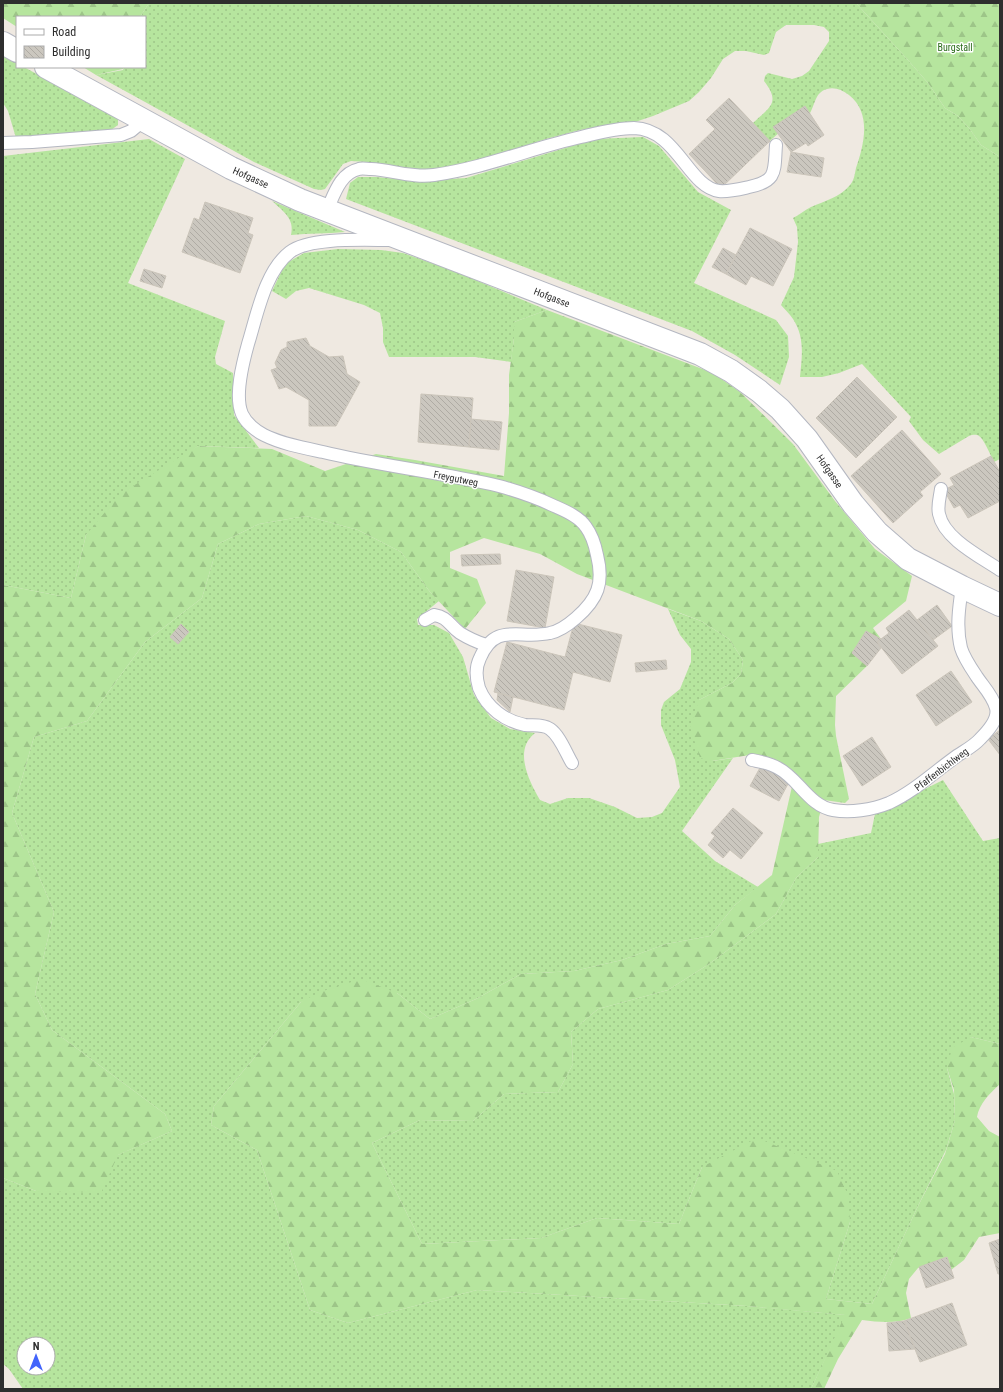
<svg xmlns="http://www.w3.org/2000/svg" width="1003" height="1392" font-family="'Roboto Condensed',sans-serif">
<defs>
<pattern id="grass-dots" width="8" height="8" patternUnits="userSpaceOnUse"><rect width="8" height="8" fill="#b6e59e"/><path d="M2 2h.1M6 6h.1" fill="none" stroke="#9dc588" stroke-width="1.8" stroke-linecap="round"/></pattern>
<pattern id="forest-firs" width="22" height="20" patternUnits="userSpaceOnUse"><rect width="22" height="20" fill="#b6e59e"/><path d="M5 1l3.5 6h-7zM16 11l3.5 6h-7z" fill="#9dc588"/></pattern>
<pattern id="building-back-hatch" width="6" height="6" patternUnits="userSpaceOnUse"><rect width="6" height="6" fill="#cbc7bf"/><path d="M-1 5l2 2M0 0l6 6M5-1l2 2" fill="none" stroke="#afaba4"/></pattern>
</defs>
<rect width="100%" height="100%" fill="#efe9e1"/>
<g fill="url(#grass-dots)" fill-rule="evenodd">
<path d="M149,3H856L907,59L928,83L945,108L958,116L969,128L981,145L1000,157V459L994,462C991,456 984,439 979,436C976,434 972,435 969,436L939,454L923,440L909,421L911,417L862,364L839,373L822,377H800C802,357 805,337 793,319C790,314 785,310 781,305L794,277L798,242L797,227L793,218C799,215 805,210 811,207C825,201 840,197 850,185C854,181 855,173 856,168C864,145 872,113 849,95C842,90 835,87 827,89C815,92 815,105 810,113C807,118 786,129 779,133C776,135 773,138 770,141L753,123C770,107 781,103 764,81L765,76L768,73L792,79L802,76L809,71L829,41V32L824,27L814,25H786L776,32L769,53L764,55L746,51H735L723,59L711,78L699,92L689,101L653,116L635,122L580,130L546,139L478,161L422,171L367,162L351,161L343,164L325,189L321,190L314,189L254,162L96,75L123,70L124,67H145V17H140Z"/>
<polygon points="3,55 17,63 17,67 24,67 118,119 118,125 111,130 16,138 8,111 3,103"/>
<polygon points="643,137 659,146 698,192 731,210 694,283 776,320 788,336 789,357 780,385 735,355 692,331 346,199 350,183 358,177 376,177 420,181 466,178 595,139"/>
<polygon points="149,139 185,159 128,283 225,321 215,357 216,364 233,373 234,415 259,448 198,446 86,535 71,598 3,585 3,156"/>
<path d="M272,201L345,232C327,234 309,233 291,235C295,219 283,211 272,201Z"/>
<polygon points="338,249 381,250 403,253 454,271 547,310 514,322 514,338 511,362 475,357 389,357 383,342 383,328 380,313 364,305 309,288 296,291 286,299 272,291 285,264 304,253"/>
<path d="M306,516L358,530L401,552L430,592L439,601L417,619L418,625H434L449,633L463,657L474,695L491,718L510,729L535,733C513,750 529,781 540,800L550,804L568,798H589L615,807L637,818L652,817L662,813L680,787L675,760L661,725V710L664,702L680,689L691,662V649L680,635L668,609L701,621L729,639L743,660L741,674L732,683L699,700L712,761L733,758L682,831L715,861L758,887L735,905L710,936L666,944L622,960L574,971L521,974L476,999L430,1019L397,993L301,1002L214,1106L211,1125L257,1150L310,1310L348,1323L477,1290L747,1306L846,1315L811,1389H23L9,1369L3,1364V1178L36,1191L172,1131L165,1114L52,1030L35,994L54,912L12,813L34,737L87,721L145,642L202,598L218,544L259,524ZM24,1344H48V1368H24Z"/>
<polygon points="943,780 983,841 1000,838 1000,1044 971,1037 947,1068 954,1094 955,1120 946,1150 918,1206 872,1304 826,1299 850,1222 702,1167 679,1224 597,1218 541,1238 422,1244 372,1143 420,1120 473,1121 504,1094 558,1092 573,1064 571,1032 598,1009 668,990 709,964 776,914 796,878 818,857 818,844 871,833 875,814"/>
</g>
<g fill="url(#forest-firs)">
<polygon points="3,3 149,3 140,17 17,17 17,27 3,18"/>
<polygon points="856,3 1000,3 1000,157 981,145 969,128 958,116 945,108 928,83 907,59"/>
<polygon points="83,67 124,67 123,69 96,75"/>
<path d="M547,310L713,373L740,392L793,444L835,501L875,549L912,576L906,601L873,628L881,639L866,632L852,653L867,666L836,696L835,725L836,736L849,799L845,803L824,800L819,817L818,857L796,878L776,914L709,964L668,990L598,1009L571,1032L573,1064L558,1092L504,1094L473,1121L420,1120L372,1143L422,1244L541,1238L597,1218L679,1224L702,1167L757,1138L837,1171L848,1195L850,1222L826,1299L872,1304L918,1206L945,1154L955,1120L954,1090L947,1068L952,1048L971,1037L1000,1044V1084C990,1093 979,1104 977,1117L989,1131L1000,1137V1233L979,1237L964,1260L951,1270L947,1257L918,1268L909,1279L906,1293L911,1318C895,1324 879,1322 862,1320L838,1359L824,1389H811L845,1315L747,1306L477,1290L348,1323L310,1310L257,1150L211,1125L214,1106L301,1002L320,992L361,979L397,993L430,1019L476,999L521,974L574,971L622,960L666,944L710,936L735,905L772,875L795,773L774,759L756,754L712,761L700,758L690,727L699,700L732,683L741,674L743,660L729,639L701,621L577,574L540,554L484,538L450,552V568L477,579L486,603L465,629L430,592L401,552L358,530L306,516L259,524L218,544L202,598L145,642L87,721L34,737L12,813L54,912L35,994L52,1030L165,1114L172,1131L118,1155L101,1193L36,1191L3,1178V585L71,598L86,535L120,494L198,446L272,449L325,471L376,454L415,460L504,476L509,413V375L514,338V322Z"/>
</g>
<g fill="url(#building-back-hatch)" stroke="#cbc5ba">
<polygon points="729,98 770,141 721,188 689,154 715,129 706,120"/>
<polygon points="805,106 824,135 808,146 806,143 791,152 773,127"/>
<polygon points="791,152 824,158 821,177 787,172"/>
<polygon points="205,202 253,218 248,233 253,235 240,273 182,252 194,218 199,220"/>
<polygon points="750,228 792,249 773,286 751,276 746,285 726,274"/>
<polygon points="723,248 736,255 726,274 712,267"/>
<polygon points="144,269 166,276 162,288 140,281"/>
<polygon points="306,338 310,346 329,357 343,356 347,374 360,382 336,426 309,426 309,400 286,387 279,389 271,370 277,368 275,363 281,350 287,347 287,342"/>
<polygon points="857,377 897,417 856,458 816,418"/>
<polygon points="421,394 473,398 469,447 418,442"/>
<polygon points="471,419 502,422 499,450 469,447"/>
<polygon points="902,430 941,474 920,492 923,496 893,523 851,476"/>
<polygon points="991,456 1000,472 1000,501 968,518 960,505 954,508 944,490 954,485 950,478"/>
<polygon points="500,554 501,564 462,566 461,555"/>
<polygon points="516,570 554,577 545,628 507,621"/>
<polygon points="937,605 952,626 933,640 917,620"/>
<polygon points="909,610 938,646 902,674 877,642 889,633 886,628"/>
<polygon points="574,623 622,635 610,682 573,672 564,710 494,692 507,642 565,657"/>
<polygon points="181,624 189,632 178,644 170,637"/>
<polygon points="866,631 881,639 877,642 881,648 867,666 852,653"/>
<polygon points="666,660 667,669 636,672 635,663"/>
<polygon points="951,671 972,702 936,726 916,695"/>
<polygon points="498,693 513,697 510,712 497,700"/>
<polygon points="1000,730 1000,755 988,739"/>
<polygon points="872,737 891,767 862,786 843,756"/>
<polygon points="762,764 790,780 779,801 750,786"/>
<polygon points="733,808 763,833 741,859 730,850 723,858 708,845 715,836 711,833"/>
<polygon points="1000,1239 1000,1274 998,1274 989,1243"/>
<polygon points="947,1257 954,1278 926,1288 919,1267"/>
<polygon points="952,1303 967,1345 920,1362 904,1321"/>
<polygon points="904,1321 915,1349 889,1351 887,1323"/>
</g>
<g fill="none" stroke-linecap="round" stroke-linejoin="round">
<g stroke="#b4b7c1" stroke-width="14">
<g id="lane">
<polyline points="3,143 32,142 121,135 131,131 143,121"/>
<path d="M327,210C334,195 340,173 359,169C362,168 367,169 371,169C392,170 413,178 434,175C484,168 532,148 581,137C598,133 616,128 634,128C677,129 688,187 719,191C728,192 740,189 749,187C778,181 774,171 776,145"/>
<path d="M390,240C364,240 309,237 290,252C265,271 257,315 248,344C243,362 234,396 242,414C246,423 256,431 264,435C282,444 304,448 323,452C365,462 407,468 449,476C465,479 483,482 499,486C517,491 535,497 552,505C563,510 579,516 586,527C592,535 595,545 597,555C604,583 598,599 576,618C568,625 560,631 550,633C519,640 496,621 480,658C475,668 476,678 479,688C487,708 505,721 525,725C533,726 543,724 550,729C560,736 566,753 572,763"/>
<path d="M941,489C940,497 937,506 939,514C944,539 981,557 1000,570"/>
<path d="M425,620L434,615C448,617 449,625 460,633C468,638 477,642 486,645"/>
<path d="M752,760C762,762 770,763 778,768C798,778 809,806 833,810C850,813 872,810 889,803C913,792 932,774 954,758C962,752 973,747 980,739C988,731 999,719 996,708C993,696 983,686 977,677C971,668 964,658 961,648C956,628 959,607 962,587"/>
</g>
</g>
<g stroke="#b4b7c1" stroke-width="24">
<g id="secondary">
<polyline points="3,43 17,51"/>
<polyline points="46,67 231,168 300,200 700,354 731,371 759,391 780,409 807,439 853,504 877,532 908,559 962,587 1000,605"/>
</g>
</g>
<use href="#lane" stroke="#fff" stroke-width="12"/>
<use href="#secondary" stroke="#fff" stroke-width="22"/>
</g>
<g text-anchor="middle" stroke-width="3" stroke-linejoin="round" paint-order="stroke">
<g font-size="10" fill="#2c6e1b" stroke="#fff">
<text x="955" y="51">Burgstall</text>
</g>
<g font-size="10" fill="#2e2e2e" stroke="#fff">
<text transform="translate(251 177) rotate(24)" y="4">Hofgasse</text>
<text transform="translate(552 297) rotate(21)" y="4">Hofgasse</text>
<text transform="translate(830 471) rotate(55)" y="4">Hofgasse</text>
<text transform="translate(456 478) rotate(11)" y="4">Freygutweg</text>
<text transform="translate(941 769) rotate(-37)" y="4">Pfaffenbichlweg</text>
</g>
</g>
<rect width="1003" height="1392" fill="none" stroke="#2e2e2e" stroke-width="8"/>
<rect x="16" y="16" width="130" height="52" fill="#ffffff" stroke="#ababab"/>
<rect x="24" y="29" width="20" height="6" fill="#ffffff" stroke="#ababab"/>
<text x="52" y="36" font-size="12" fill="#2e2e2e">Road</text>
<rect x="24" y="46" width="20" height="12" fill="url(#building-back-hatch)" stroke="#ababab"/>
<text x="52" y="56" font-size="12" fill="#2e2e2e">Building</text>
<g transform="translate(36 1356)"><circle r="19" fill="#ffffff" stroke="#ababab"/>
<path d="M0-3L7 15L0 10L-7 15Z" fill="#4264fb"/>
<text y="-6" font-size="11" font-weight="bold" text-anchor="middle" fill="#2e2e2e">N</text>
</g>
</svg>
